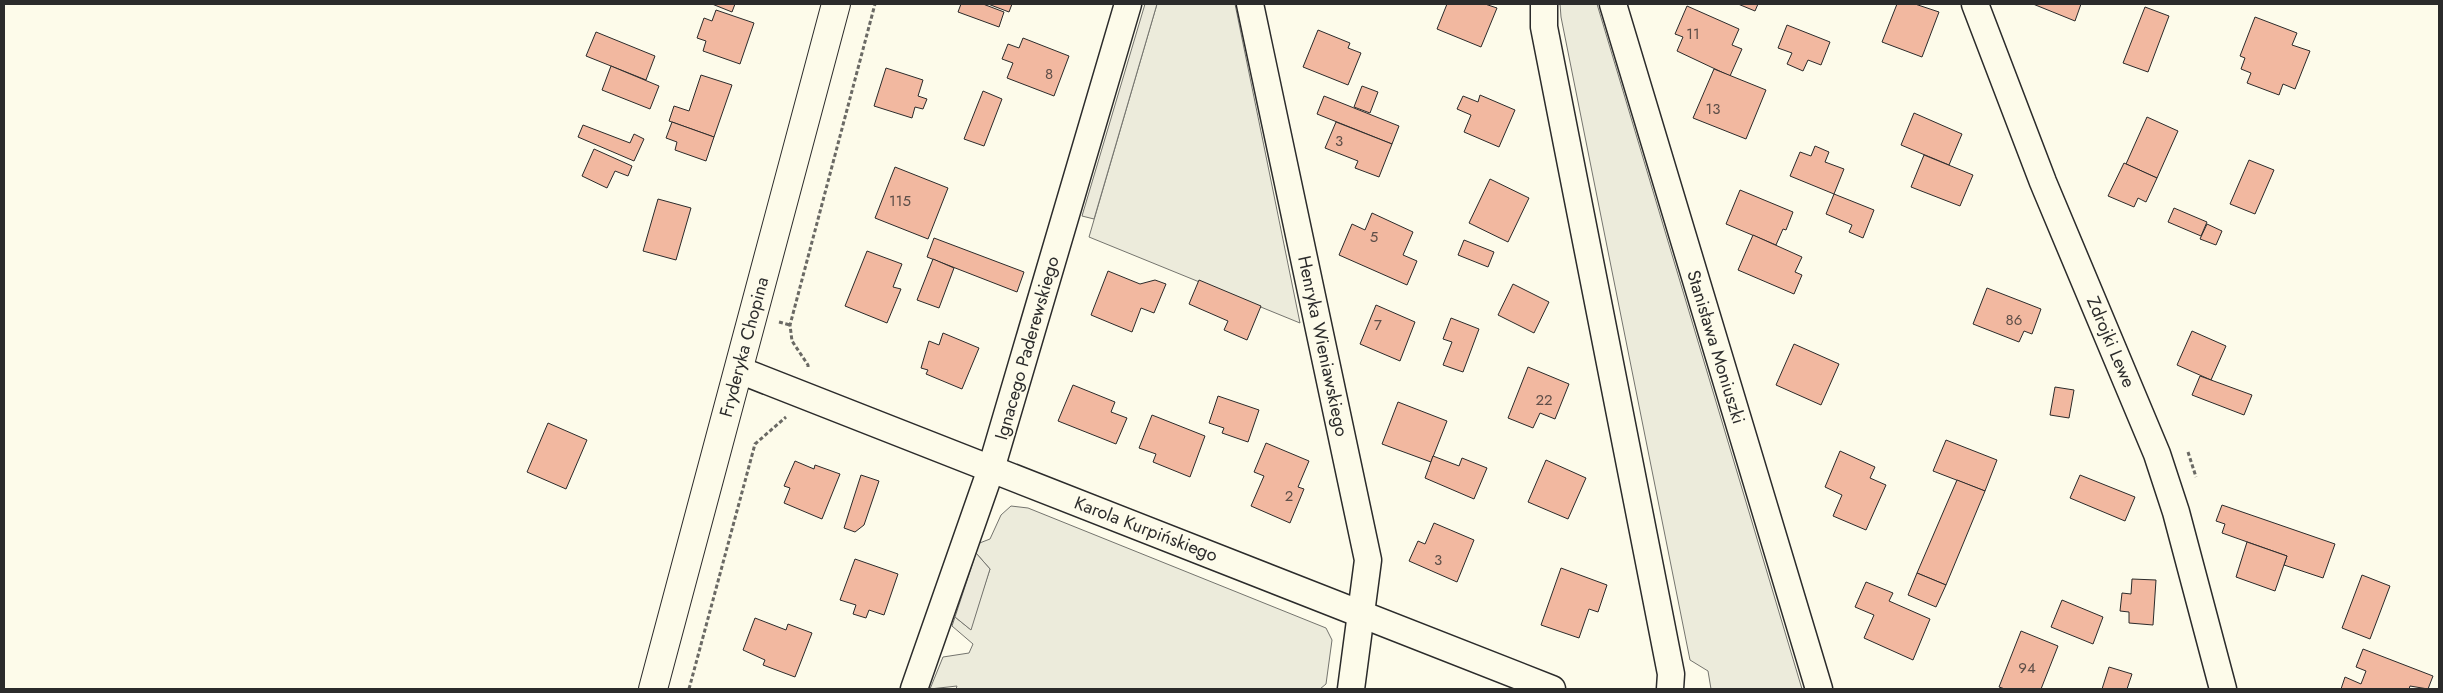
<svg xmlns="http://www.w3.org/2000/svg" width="2443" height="693" font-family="Jost,sans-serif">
<rect width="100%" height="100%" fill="#fdfbea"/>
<g fill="#ecebdb" stroke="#74746e">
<polygon points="1157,4 1235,4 1300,323 1089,237"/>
<polygon points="1560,4 1597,4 1802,689 1711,689 1708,671 1690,660 1561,17"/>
<polygon points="1011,506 1028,508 1326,628 1332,640 1326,684 1320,689 956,689 957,686 930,689 943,657 969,653 973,644 952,626 955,617 970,629 990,569 976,553 977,544 990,539 1001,515"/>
</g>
<g fill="#eceadb" stroke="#74746e">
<polygon points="1145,4 1157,4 1094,219 1082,216"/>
<polygon points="976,553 990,569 971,630 955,617"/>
</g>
<g fill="#f2b8a0" stroke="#2b2b2b">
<polygon points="712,4 735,4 732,12"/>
<polygon points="961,4 983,4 1004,12 999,27 958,12"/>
<polygon points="988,4 1012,4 1009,12"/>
<polygon points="1447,4 1485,4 1497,8 1481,47 1437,29"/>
<polygon points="1738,4 1758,4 1755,11"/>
<polygon points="1897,4 1915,4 1939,12 1922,57 1882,42"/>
<polygon points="2033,4 2081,4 2075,21"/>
<polygon points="1687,6 1739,29 1732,45 1742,49 1730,76 1677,51 1683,37 1675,34"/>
<polygon points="2145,7 2169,16 2148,72 2123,63"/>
<polygon points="716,10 754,23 740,64 703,51 706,41 697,38 704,18 712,21"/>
<polygon points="2255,17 2297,33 2292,45 2310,51 2295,89 2283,84 2279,95 2247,83 2251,73 2241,69 2245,58 2240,56"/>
<polygon points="1787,25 1830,42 1821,65 1808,60 1803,71 1787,64 1792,53 1778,48"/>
<polygon points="1318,30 1350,43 1348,48 1361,53 1348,85 1303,67"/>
<polygon points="596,32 655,56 646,80 586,56"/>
<polygon points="1023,38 1069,56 1054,96 1007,78 1013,63 1002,59 1008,44 1019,48"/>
<polygon points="611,66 659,86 650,109 602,90"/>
<polygon points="886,68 923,80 918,96 927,99 923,109 915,107 912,118 874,106"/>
<polygon points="1714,69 1766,90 1746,139 1693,118"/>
<polygon points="701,75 732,85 714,137 669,121 674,106 689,111"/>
<polygon points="1362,86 1378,92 1370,113 1354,107"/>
<polygon points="983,91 1002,99 984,146 964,139"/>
<polygon points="1480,95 1515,110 1499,147 1464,132 1471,115 1457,109 1463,96 1478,102"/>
<polygon points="1324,96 1399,126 1392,144 1317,114"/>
<polygon points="1914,113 1962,134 1949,165 1901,145"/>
<polygon points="2147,117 2178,131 2157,178 2126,164"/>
<polygon points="672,122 714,137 706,161 675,150 677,142 666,138"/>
<polygon points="1336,122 1392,144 1379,177 1355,168 1358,161 1325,148"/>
<polygon points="583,125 630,143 634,134 644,139 634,161 578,137"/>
<polygon points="1815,146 1829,152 1825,162 1844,169 1834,194 1790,176 1800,152 1811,156"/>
<polygon points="594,149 632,166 628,176 615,171 607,188 582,176"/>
<polygon points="1924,155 1973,175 1960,206 1911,187"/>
<polygon points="2249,160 2274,170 2255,214 2230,204"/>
<polygon points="2124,163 2157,178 2146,202 2138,198 2134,207 2108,196"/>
<polygon points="895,167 948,188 928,239 875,218"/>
<polygon points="1490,179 1529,198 1508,242 1469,223"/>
<polygon points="1740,190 1793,212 1786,230 1783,229 1776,245 1726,224"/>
<polygon points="1834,194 1874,210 1863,238 1849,232 1852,225 1826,214"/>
<polygon points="658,199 691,208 676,260 643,251"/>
<polygon points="2174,208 2207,222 2201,236 2168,222"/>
<polygon points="1372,213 1413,232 1403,255 1417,261 1407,285 1339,255 1352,224 1365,230"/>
<polygon points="2207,224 2222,231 2216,245 2200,239"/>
<polygon points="1753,235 1802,257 1795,272 1802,275 1794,294 1738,270"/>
<polygon points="934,238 1024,272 1017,292 927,257"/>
<polygon points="1464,240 1494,252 1488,267 1458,255"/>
<polygon points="867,251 902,264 893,287 901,289 887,323 845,306"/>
<polygon points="933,259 954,268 939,308 917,300"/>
<polygon points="1108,271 1140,284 1155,280 1166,284 1154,313 1141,308 1132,332 1091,315"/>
<polygon points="1199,280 1261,306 1247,340 1224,330 1228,321 1189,304"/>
<polygon points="1513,284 1549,302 1534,333 1498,315"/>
<polygon points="1987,288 2041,309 2032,334 2024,331 2019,342 1973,324"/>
<polygon points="1376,305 1415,322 1400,361 1360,344"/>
<polygon points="1451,318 1479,329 1463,372 1443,365 1452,342 1443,339"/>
<polygon points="2192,331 2226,346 2211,380 2177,365"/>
<polygon points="943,333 979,348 962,389 926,374 928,370 921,368 929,341 939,345"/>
<polygon points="1794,344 1839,364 1821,405 1776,385"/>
<polygon points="1528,367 1569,384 1555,419 1540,413 1533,428 1508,418"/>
<polygon points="2200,376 2252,395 2244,415 2192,395"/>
<polygon points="1073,385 1115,402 1111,412 1127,418 1116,444 1058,421"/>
<polygon points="2055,387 2074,390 2069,418 2050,415"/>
<polygon points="1218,396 1259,410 1248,442 1222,433 1224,428 1209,423"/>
<polygon points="1398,402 1447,421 1431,462 1382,444"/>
<polygon points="1152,415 1205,436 1190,477 1153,462 1156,454 1139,448"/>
<polygon points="548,423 587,440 566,489 527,472"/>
<polygon points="1946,440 1997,460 1985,491 1933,471"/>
<polygon points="1266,443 1309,461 1298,487 1304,489 1290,523 1251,506 1264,476 1254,472"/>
<polygon points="1840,451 1875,467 1870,478 1886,485 1866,530 1833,516 1842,495 1825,487"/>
<polygon points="1433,456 1459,466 1462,458 1487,468 1474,499 1425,478"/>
<polygon points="1546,460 1586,478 1568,519 1528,502"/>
<polygon points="795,461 814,469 815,465 840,474 822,519 784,503 790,488 784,486"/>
<polygon points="861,475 879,481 864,525 855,532 844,528"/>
<polygon points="2080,475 2135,497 2125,521 2070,498"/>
<polygon points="1957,480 1985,491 1946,585 1917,573"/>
<polygon points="2222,505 2335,544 2323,578 2284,565 2287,556 2222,533 2225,524 2216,521"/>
<polygon points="1434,523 1474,540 1457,582 1409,561 1418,541 1425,544"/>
<polygon points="2247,542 2287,556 2275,591 2236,577"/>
<polygon points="855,559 898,574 884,615 869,610 866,618 853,614 856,605 840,600"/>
<polygon points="1561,568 1607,585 1598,612 1589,609 1579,638 1541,625"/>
<polygon points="1917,573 1946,585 1936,607 1908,595"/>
<polygon points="2362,575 2390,586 2370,639 2342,628"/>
<polygon points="2132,579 2156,580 2153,625 2129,623 2129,612 2120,611 2122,593 2131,594"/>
<polygon points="1866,582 1893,593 1889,601 1930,619 1913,660 1864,638 1874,615 1855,607"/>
<polygon points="2062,600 2103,617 2093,644 2051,627"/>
<polygon points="755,618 786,630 788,624 812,633 795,677 763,665 765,660 743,650"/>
<polygon points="2021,631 2058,646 2041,689 2005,689 1999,687"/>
<polygon points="2363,649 2433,676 2428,689 2410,686 2409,689 2341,689 2345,677 2361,684 2366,671 2356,667"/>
<polygon points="2109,667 2132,674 2127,689 2102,689"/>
</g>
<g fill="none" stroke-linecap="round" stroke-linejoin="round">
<g stroke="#2b2b2b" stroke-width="29">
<g id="minor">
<polyline points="1250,4 1368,560 1351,689"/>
<polyline points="1544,4 1544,27 1671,674 1670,689"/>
<polyline points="1613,4 1819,689"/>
<polyline points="1975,4 2043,182 2157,454 2176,512 2223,689"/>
<polyline points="739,370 1552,689"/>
<polyline points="914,689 991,469 1128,4"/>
</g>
</g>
<g stroke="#2b2b2b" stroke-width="30">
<polyline id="tertiary" points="653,689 836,4"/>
</g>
<g stroke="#6a6964" stroke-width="3" stroke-dasharray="4 2.5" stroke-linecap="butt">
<polyline points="779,322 790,325"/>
<polyline points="808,367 808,365 792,341 790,325 875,4"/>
<polyline points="2188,452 2196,477"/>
<polyline points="689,689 755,444 786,417"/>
</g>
<use href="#minor" stroke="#fdfbea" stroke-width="26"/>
<use href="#tertiary" stroke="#fdfbea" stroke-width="28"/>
</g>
<g text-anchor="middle" stroke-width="4" stroke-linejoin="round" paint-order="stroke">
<g font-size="15" fill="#5d4e48">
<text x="1693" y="39">11</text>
<text x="1049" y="79">8</text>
<text x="1713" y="114">13</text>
<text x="1339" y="146">3</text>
<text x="900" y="206">115</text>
<text x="1374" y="242">5</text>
<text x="2014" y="325">86</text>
<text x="1378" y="330">7</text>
<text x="1544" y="405">22</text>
<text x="1289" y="501">2</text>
<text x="1438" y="565">3</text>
<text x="2027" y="673">94</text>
</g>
<g font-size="18" fill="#2b2b2b" stroke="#fdfbea">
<text transform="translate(2111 342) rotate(67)" y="6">Zdrojki Lewe</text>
<text transform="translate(1323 346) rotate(78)" y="6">Henryka Wieniawskiego</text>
<text transform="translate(744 347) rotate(-75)" y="6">Fryderyka Chopina</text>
<text transform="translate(1716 347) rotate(73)" y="6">Stanisława Moniuszki</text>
<text transform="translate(1027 348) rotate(-74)" y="6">Ignacego Paderewskiego</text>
<text transform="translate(1146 529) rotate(21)" y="6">Karola Kurpińskiego</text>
</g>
</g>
<rect width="2443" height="693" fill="none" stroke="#2b2b2b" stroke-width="10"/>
</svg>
